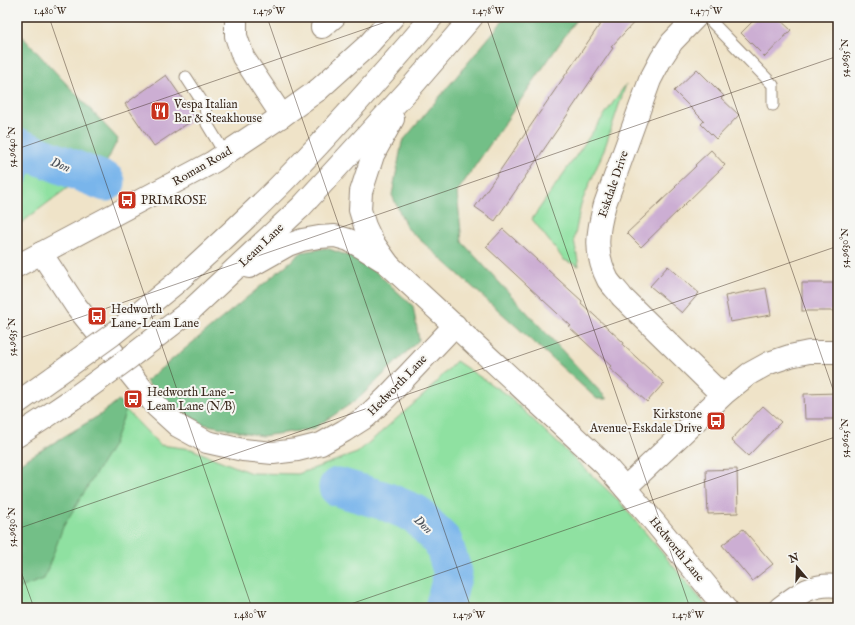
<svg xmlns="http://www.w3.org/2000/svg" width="855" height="625" font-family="'IM FELL English',serif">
<rect width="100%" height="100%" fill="#f6f6f2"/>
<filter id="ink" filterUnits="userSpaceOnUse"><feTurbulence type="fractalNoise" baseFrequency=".025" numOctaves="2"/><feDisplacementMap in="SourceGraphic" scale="8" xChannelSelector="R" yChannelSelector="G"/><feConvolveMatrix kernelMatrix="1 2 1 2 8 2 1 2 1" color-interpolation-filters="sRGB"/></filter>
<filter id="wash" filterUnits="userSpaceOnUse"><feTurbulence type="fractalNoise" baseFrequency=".012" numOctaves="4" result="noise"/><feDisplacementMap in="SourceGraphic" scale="16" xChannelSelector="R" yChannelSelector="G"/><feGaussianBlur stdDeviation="0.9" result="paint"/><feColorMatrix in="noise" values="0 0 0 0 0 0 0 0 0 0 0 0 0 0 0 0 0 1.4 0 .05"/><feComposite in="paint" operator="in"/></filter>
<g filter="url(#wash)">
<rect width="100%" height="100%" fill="#efe3c8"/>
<g fill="#8fe1a1" stroke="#658660">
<polygon points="17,49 98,165 17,226"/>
<polygon points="626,84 604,150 581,204 574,240 579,266 564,260 532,219"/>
<polygon points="456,361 507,395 565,450 619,501 708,608 17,608 17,465 100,415 119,400 126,410 160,445 191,449 251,473 298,474 357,453 425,394"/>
</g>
<g fill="#73bf87" stroke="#577452">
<polygon points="506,17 578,17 457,192 462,242 607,399 597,399 407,228 392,195 402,142"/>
<polygon points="17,31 118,139 107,161 93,183 17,134"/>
<polygon points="326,248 364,261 413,306 419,340 358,399 313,429 262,436 203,424 161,399 146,381 302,252"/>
<polygon points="119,400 126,410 113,445 63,527 44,579 17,589 17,465 100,415"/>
</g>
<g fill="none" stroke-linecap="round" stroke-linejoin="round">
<polyline stroke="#79b5eb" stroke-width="6" points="17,196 36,154"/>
<g stroke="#79b5eb" stroke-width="39">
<polyline points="17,147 106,182"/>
<polyline points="338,487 385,501 416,514 443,542 453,573 444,608"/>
</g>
</g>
<g id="blocks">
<g fill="#ccaed3">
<polygon points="605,17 639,17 611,47 613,48 495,221 475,207"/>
<polygon points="757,17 777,17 791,30 765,57 741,33"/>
<polygon points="697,69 724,96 721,98 739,115 716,139 701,124 704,121 674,91"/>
<polygon points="166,75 196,118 154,146 125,104"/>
<polygon points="711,150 725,165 641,247 627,233 676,187 675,186 696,166 695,165"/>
<polygon points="503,229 582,301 581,303 624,343 623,345 664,383 647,402 609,368 611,366 569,327 571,326 486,247"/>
<polygon points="668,266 699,293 682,313 650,286"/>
<rect x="802" y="283" width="36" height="28"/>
<polygon points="766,288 771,315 730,322 725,296"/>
<polygon points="838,393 838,419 805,419 804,394"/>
<polygon points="763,406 781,422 748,456 731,440"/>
<polygon points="737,469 738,513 708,514 706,470"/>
<polygon points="743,529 773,564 752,581 722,545"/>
</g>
</g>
</g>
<g filter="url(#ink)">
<use href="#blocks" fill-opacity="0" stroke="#958673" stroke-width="1"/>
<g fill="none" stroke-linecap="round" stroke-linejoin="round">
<g stroke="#958673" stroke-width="13">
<g id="service">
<polyline points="707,17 773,85 773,105"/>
<polyline points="186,77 205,106 207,124 225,154"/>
</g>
</g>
<g stroke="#958673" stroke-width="24">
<g id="minor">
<polyline points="236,17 236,36 243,57 282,116"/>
<path d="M696,17L672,42L661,59L650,80L605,204C597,232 594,253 608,280C612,286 618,291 622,297L722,395"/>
<polyline points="322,27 334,17"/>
<polyline points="41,253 76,306 156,406 178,426 207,442 243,450 273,453 297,450 321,444 344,431 366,417 386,398 455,325"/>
<polyline points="625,488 724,394 749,374 769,363 790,356 809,352 838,352"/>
<path d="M780,608C799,593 813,583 838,586"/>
</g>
</g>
<g stroke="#958673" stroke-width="24">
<polyline id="tertiary" points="389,265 605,465 651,518 725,608"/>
</g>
<g stroke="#958673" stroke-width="24">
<polyline id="secondary" points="17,266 213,162 282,116 318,90"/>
</g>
<g stroke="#958673" stroke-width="24">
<g id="trunk">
<polyline points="318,90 368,45 393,17"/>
<polyline points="389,265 372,241 365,226 360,210 361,192 373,155 393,119"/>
<polyline points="249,267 288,245 302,240 319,237 335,236 349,240 363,248 382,260"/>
<path d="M176,283C213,249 251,215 286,179C337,127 385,72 432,17"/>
<polyline points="191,310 301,207 414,84 472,17"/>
<polyline points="17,403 55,376"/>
<polyline points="17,436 46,417 74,398"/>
</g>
</g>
<use href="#service" stroke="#fff" stroke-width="11"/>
<use href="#minor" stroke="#fff" stroke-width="22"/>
<use href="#tertiary" stroke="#fff" stroke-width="22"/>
<use href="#secondary" stroke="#fff" stroke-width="22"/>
<use href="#trunk" stroke="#fff" stroke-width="22"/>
<g stroke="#958673" stroke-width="24" stroke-linecap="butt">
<g id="trunk-bridge">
<polyline points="55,376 112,335 176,283"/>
<polyline points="74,398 129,358 191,310"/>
</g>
</g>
<use href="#trunk-bridge" stroke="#fff" stroke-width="22"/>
</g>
</g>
<path fill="none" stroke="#3b2a1e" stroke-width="1" stroke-opacity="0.45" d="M49,17L252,608M267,17L471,608M486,17L690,608M705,17L838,404M17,149L400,17M17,339L838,56M17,529L838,246M17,560L34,608M339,608L838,436"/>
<defs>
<g id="restaurant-square" transform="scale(1)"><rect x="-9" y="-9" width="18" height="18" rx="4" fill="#c8321e" stroke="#f6f6f2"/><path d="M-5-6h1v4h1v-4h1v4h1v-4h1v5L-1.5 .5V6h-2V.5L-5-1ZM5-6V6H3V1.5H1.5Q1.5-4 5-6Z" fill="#fff"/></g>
<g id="bus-square" transform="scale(1)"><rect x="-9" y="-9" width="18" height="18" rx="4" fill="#c8321e" stroke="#f6f6f2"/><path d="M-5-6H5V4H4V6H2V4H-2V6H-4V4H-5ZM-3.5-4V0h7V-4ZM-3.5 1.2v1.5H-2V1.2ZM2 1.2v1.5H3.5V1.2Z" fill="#fff"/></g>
</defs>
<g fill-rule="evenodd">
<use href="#restaurant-square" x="160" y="111"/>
<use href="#bus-square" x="127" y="200"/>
<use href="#bus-square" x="97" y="316"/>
<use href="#bus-square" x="133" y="399"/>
<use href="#bus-square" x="716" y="421"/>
</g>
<g text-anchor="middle" stroke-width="4" stroke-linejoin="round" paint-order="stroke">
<g font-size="12" fill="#3b2a1e" stroke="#f6f6f2" text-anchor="start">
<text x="174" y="108">Vespa Italian<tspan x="174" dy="14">Bar &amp; Steakhouse</tspan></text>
<text x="141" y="204">PRIMROSE</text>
<text x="111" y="313">Hedworth<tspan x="111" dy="14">Lane-Leam Lane</tspan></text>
<text x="147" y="396">Hedworth Lane -<tspan x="147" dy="14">Leam Lane (N/B)</tspan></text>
<text x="702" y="418" text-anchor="end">Kirkstone<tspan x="702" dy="14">Avenue-Eskdale Drive</tspan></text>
</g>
<g font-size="12" fill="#3b2a1e" stroke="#f6f6f2">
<text transform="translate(202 166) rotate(-30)" y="4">Roman Road</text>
<text transform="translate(613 184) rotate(-71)" y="4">Eskdale Drive</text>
<text transform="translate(261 245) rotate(-44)" y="4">Leam Lane</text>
<text transform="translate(397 385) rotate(-46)" y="4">Hedworth Lane</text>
<text transform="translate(677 549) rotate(51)" y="4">Hedworth Lane</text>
</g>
<g font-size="13" font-style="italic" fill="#4e545c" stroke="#f6f6f2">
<text transform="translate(61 164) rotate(21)" y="5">Don</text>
<text transform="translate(424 524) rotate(43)" y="5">Don</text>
</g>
</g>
<rect width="855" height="625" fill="none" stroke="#f6f6f2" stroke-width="44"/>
<g transform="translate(797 567) rotate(341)" stroke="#f6f6f2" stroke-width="3" paint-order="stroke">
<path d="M0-3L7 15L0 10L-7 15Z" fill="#3b2a1e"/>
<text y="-6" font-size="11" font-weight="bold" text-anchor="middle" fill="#3b2a1e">N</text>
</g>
<rect x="22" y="22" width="811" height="581" fill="none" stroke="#3b2a1e" stroke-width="1.5"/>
<g font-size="10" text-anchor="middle" fill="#3b2a1e">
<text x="50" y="14">1.480°W</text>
<text x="269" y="14">1.479°W</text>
<text x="488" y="14">1.478°W</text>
<text x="706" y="14">1.477°W</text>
<text transform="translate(844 58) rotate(-90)" y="4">54.9635°N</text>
<text transform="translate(11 147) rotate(-90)" y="4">54.9640°N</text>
<text transform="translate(844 248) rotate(-90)" y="4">54.9630°N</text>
<text transform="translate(11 337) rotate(-90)" y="4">54.9635°N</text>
<text transform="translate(844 438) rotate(-90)" y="4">54.9625°N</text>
<text transform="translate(11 527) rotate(-90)" y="4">54.9630°N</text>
<text x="250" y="618">1.480°W</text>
<text x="469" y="618">1.479°W</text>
<text x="688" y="618">1.478°W</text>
</g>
</svg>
